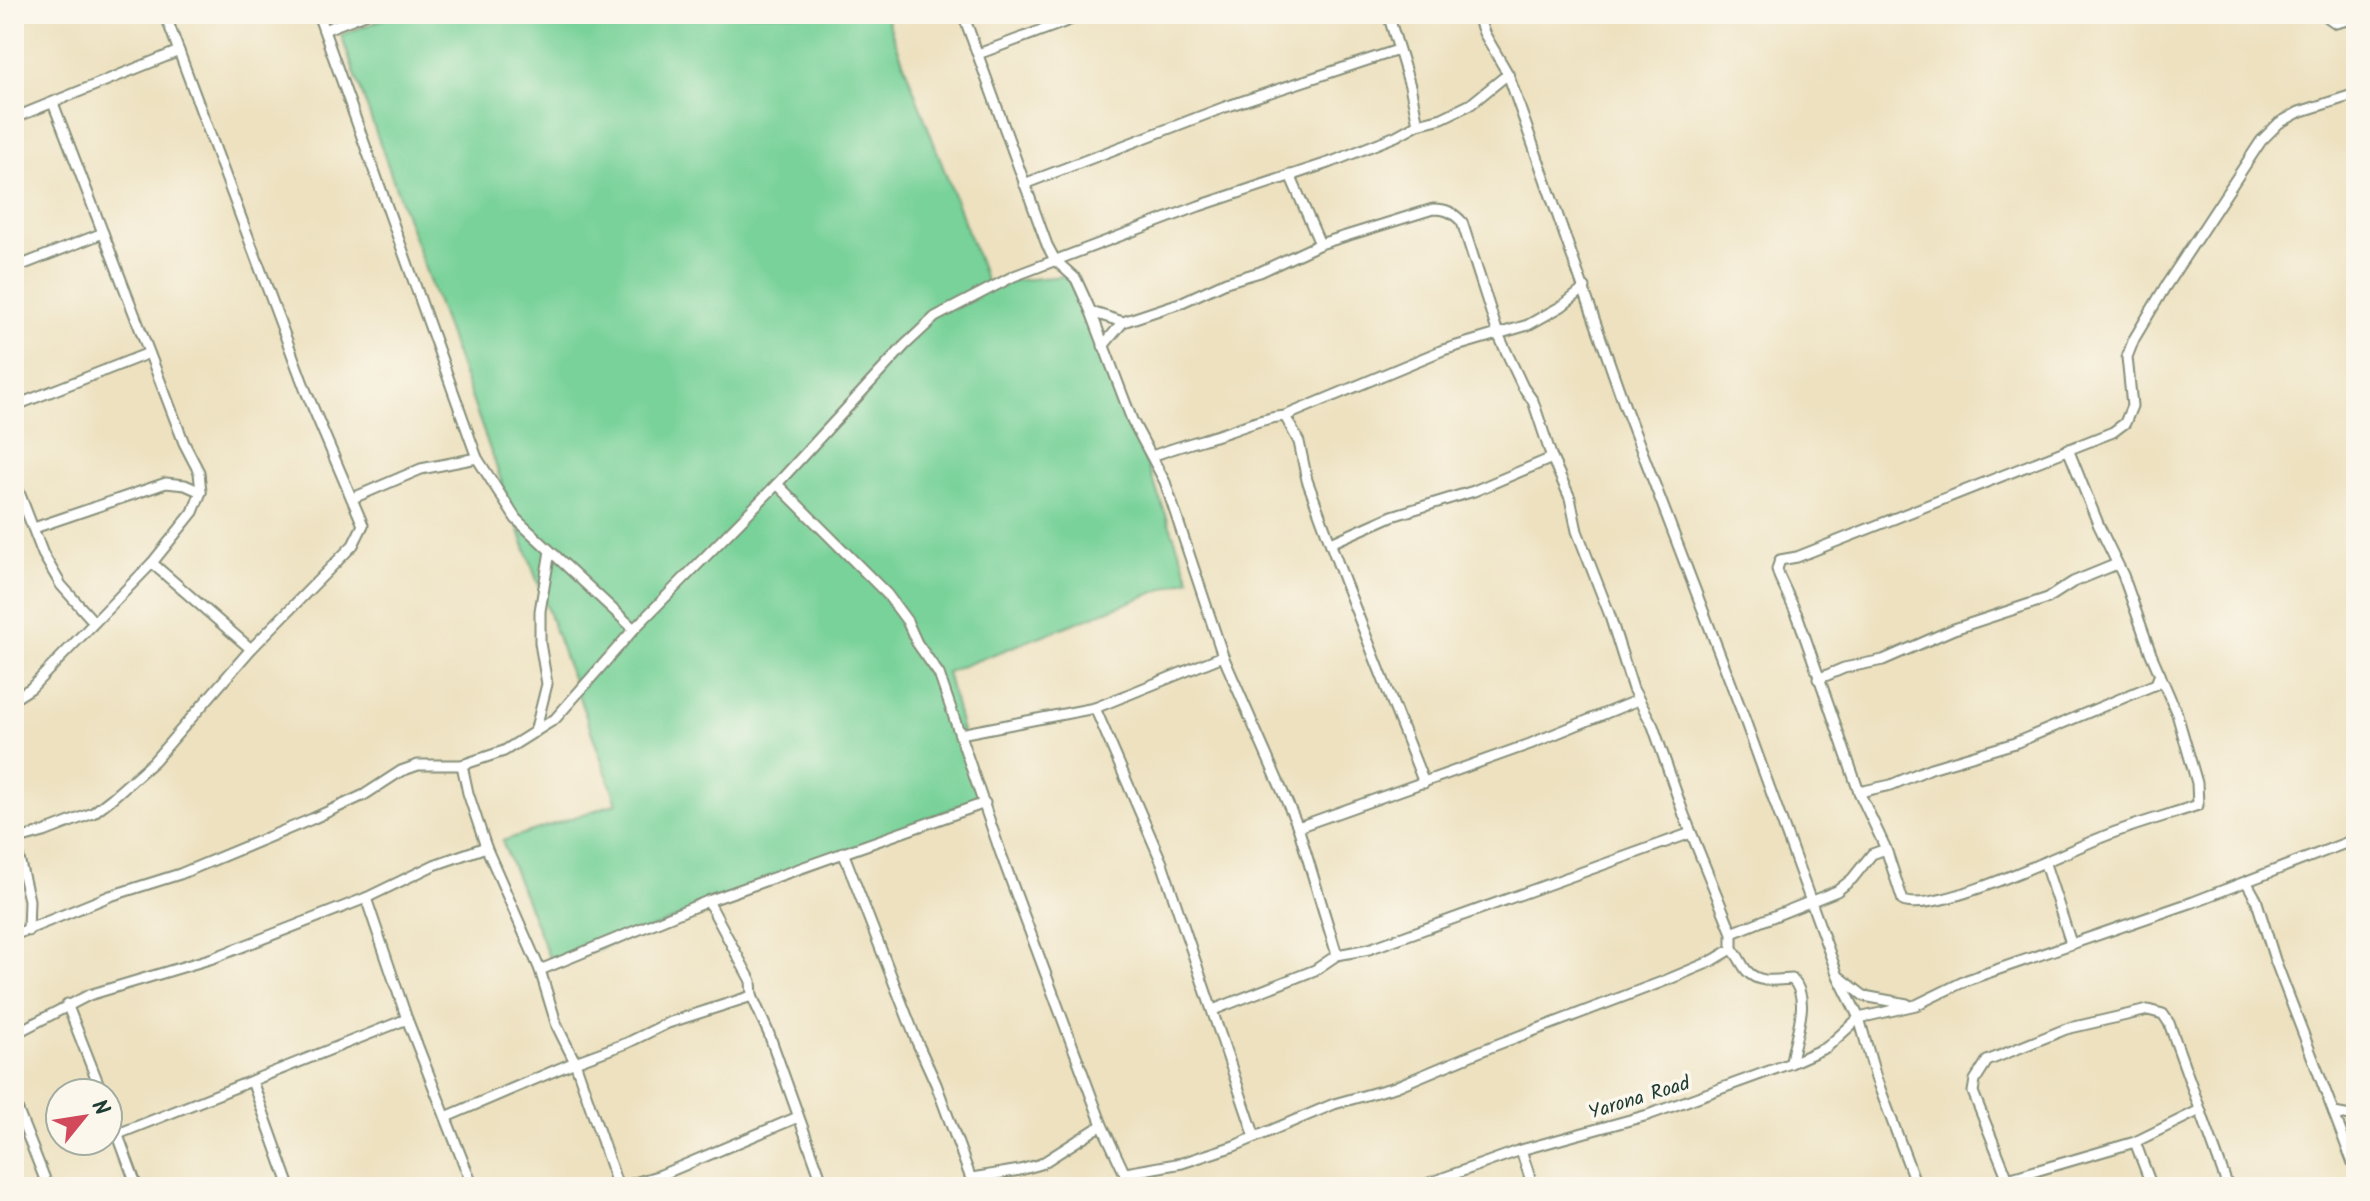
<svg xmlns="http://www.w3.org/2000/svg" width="2370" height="1201" font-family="Kalam,sans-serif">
<rect width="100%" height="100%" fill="#fbf7ec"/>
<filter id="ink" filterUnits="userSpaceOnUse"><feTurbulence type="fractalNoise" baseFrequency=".0125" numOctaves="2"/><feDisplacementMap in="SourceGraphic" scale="16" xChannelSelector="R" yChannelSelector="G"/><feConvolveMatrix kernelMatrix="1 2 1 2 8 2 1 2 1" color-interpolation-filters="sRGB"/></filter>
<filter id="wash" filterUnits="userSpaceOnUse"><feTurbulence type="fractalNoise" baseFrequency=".006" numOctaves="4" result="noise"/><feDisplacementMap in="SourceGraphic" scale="32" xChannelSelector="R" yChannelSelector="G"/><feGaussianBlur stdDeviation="1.8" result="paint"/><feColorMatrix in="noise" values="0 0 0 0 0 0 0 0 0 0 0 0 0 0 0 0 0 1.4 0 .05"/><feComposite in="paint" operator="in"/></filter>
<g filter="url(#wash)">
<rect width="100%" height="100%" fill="#ede1c0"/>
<polygon fill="#78d299" stroke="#4c8866" stroke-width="2" points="397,14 885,14 987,283 1076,275 1190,579 947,672 979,798 553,967 502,841 617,803 341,35"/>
</g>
<g filter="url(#ink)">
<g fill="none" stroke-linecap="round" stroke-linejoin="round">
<g stroke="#868f7a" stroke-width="13">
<g id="minor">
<polyline points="318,14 477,458 516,519 634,629"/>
<polyline points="963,14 1047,245 1055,260 1076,279 1091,312 1132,420 1165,482 1223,656 1298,827 1337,955"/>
<polyline points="1388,14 1410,86 1418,124"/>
<polyline points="1477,14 1484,33 1508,74 1625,407 1742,712 1838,976 1859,1018 1876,1078 1917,1187"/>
<polyline points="2323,14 2336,23 2356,18"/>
<polyline points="324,30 365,14"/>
<polyline points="978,54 1086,14"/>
<polyline points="14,118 179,51"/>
<polyline points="1290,175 1320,244"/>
<polyline points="1024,184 1225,107 1398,50"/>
<polyline points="14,268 103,233"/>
<polyline points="1091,312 1123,322"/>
<path d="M1103,346L1123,322L1180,303L1226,282L1260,272L1320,244L1433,209C1446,209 1453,212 1462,222L1498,334L1523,387L1533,401L1552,458L1570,498L1577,531L1609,613L1633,689L1653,726L1684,815L1732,933L1837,891L1852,879L1872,854L1886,849"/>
<polyline points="14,406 149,353"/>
<polyline points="1285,416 1299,442 1307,480 1344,580 1424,783"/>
<path d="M2068,449L2099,526L2123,575L2151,654L2177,714L2197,783L2198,805C2169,815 2139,823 2110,834C2070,849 1939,915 1903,901L1886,849L1859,792L1798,617L1779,576L1777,569L1780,560L1797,557L2113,432L2125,423L2132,406L2127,357L2134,339L2165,287L2261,141L2279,123L2299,112L2356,94"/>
<path d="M1152,456C1176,447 1195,442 1218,435C1241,428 1261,418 1285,416L1443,350L1528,325L1562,306L1585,288"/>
<polyline points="14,479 43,554 61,585 94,622"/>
<polyline points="777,484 887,594 907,621 917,643 939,674 1001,854 1102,1125 1131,1187"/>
<polyline points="353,498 421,469 477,458"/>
<polyline points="34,528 166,483 185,485 201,492"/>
<polyline points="1331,543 1392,516 1474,491 1552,458"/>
<polyline points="152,563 251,649"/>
<polyline points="1818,679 1844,668 1883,660 1954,629 2048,598 2073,582 2117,564"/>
<polyline points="14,699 31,688 152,563 193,512 201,492 199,472 184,443 53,103"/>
<polyline points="1095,708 1162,863 1255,1137"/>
<polyline points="535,732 547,684 540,643 540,611 550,551"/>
<polyline points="960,734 1095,708 1223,656"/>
<polyline points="462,765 468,793 486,847 540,970 557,1026 575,1062 618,1187"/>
<polyline points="1859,792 1891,785 1931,768 2015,743 2156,684 2160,674"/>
<polyline points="1298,827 1530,744 1638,700"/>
<polyline points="14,838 29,900 28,931"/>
<polyline points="15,840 44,832 93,813 111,799 154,761 251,649 353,545 363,525 305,389 165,14"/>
<polyline points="843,852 917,1042 936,1084 974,1187"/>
<polyline points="2045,864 2071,943"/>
<polyline points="2247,883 2256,899 2275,960 2356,1171"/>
<polyline points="366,898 407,1019 473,1187"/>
<polyline points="708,901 751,981 752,996 769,1034 824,1187"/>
<polyline points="14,935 110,896 180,874 312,819 364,795 401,771 418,765 462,765 504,751 555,719 634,629 777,484 905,345 935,317 1014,276 1199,206 1334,161 1396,136 1418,124 1442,118 1471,104 1508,74"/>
<path d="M1732,949C1739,956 1741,964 1747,971C1759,984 1776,980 1792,979C1813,1000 1793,1038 1791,1063"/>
<polyline points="540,970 708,901 985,803"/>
<polyline points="1841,978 1864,996 1907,1004"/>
<polyline points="67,1004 102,1093"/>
<polyline points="1213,1010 1315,970 1337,955 1369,949 1691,833"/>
<polyline points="14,1034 89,995 213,958 366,898 434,865 486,847"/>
<polyline points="252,1081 290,1187"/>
<polyline points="14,1101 48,1187"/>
<polyline points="108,1108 137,1187"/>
<polyline points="2334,1113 2356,1117"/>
<polyline points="446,1117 575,1062 627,1043 668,1023 752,996"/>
<polyline points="118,1134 407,1019"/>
<polyline points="2135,1142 2152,1187"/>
<polyline points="1521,1150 1533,1187"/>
<polyline points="1126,1173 1182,1163 1234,1146 1334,1104 1395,1087 1488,1048 1667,980 1712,961 1732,949 1732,933"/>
<polyline points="972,1178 1020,1170 1041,1164 1102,1125"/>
<polyline points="2008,1179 2135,1142 2200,1110"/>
<polyline points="621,1187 661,1175 798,1117"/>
<polyline points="1418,1187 1521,1150 1648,1115 1791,1063 1827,1047 1859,1018 1916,1005 1967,980 2193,902 2356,839"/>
<polyline points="2011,1187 1973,1092 1975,1080 1987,1061 2066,1029 2148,1010 2163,1014 2169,1023 2228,1187"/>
</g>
</g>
<use href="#minor" stroke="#fff" stroke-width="9"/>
</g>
</g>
<g text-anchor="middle" stroke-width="7" stroke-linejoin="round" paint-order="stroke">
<g font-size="20" fill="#1f3d34" stroke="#fbf7ec">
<text transform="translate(1639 1097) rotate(-17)" y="7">Yarona Road</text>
</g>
</g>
<rect width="2370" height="1201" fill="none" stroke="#fbf7ec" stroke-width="48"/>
<g transform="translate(84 1117) rotate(60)"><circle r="38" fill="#fbf7ec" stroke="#a3ada2" stroke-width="2"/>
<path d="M0-6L14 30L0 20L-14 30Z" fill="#d1495b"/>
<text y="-12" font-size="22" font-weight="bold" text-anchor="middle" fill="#1f3d34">N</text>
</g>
</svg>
